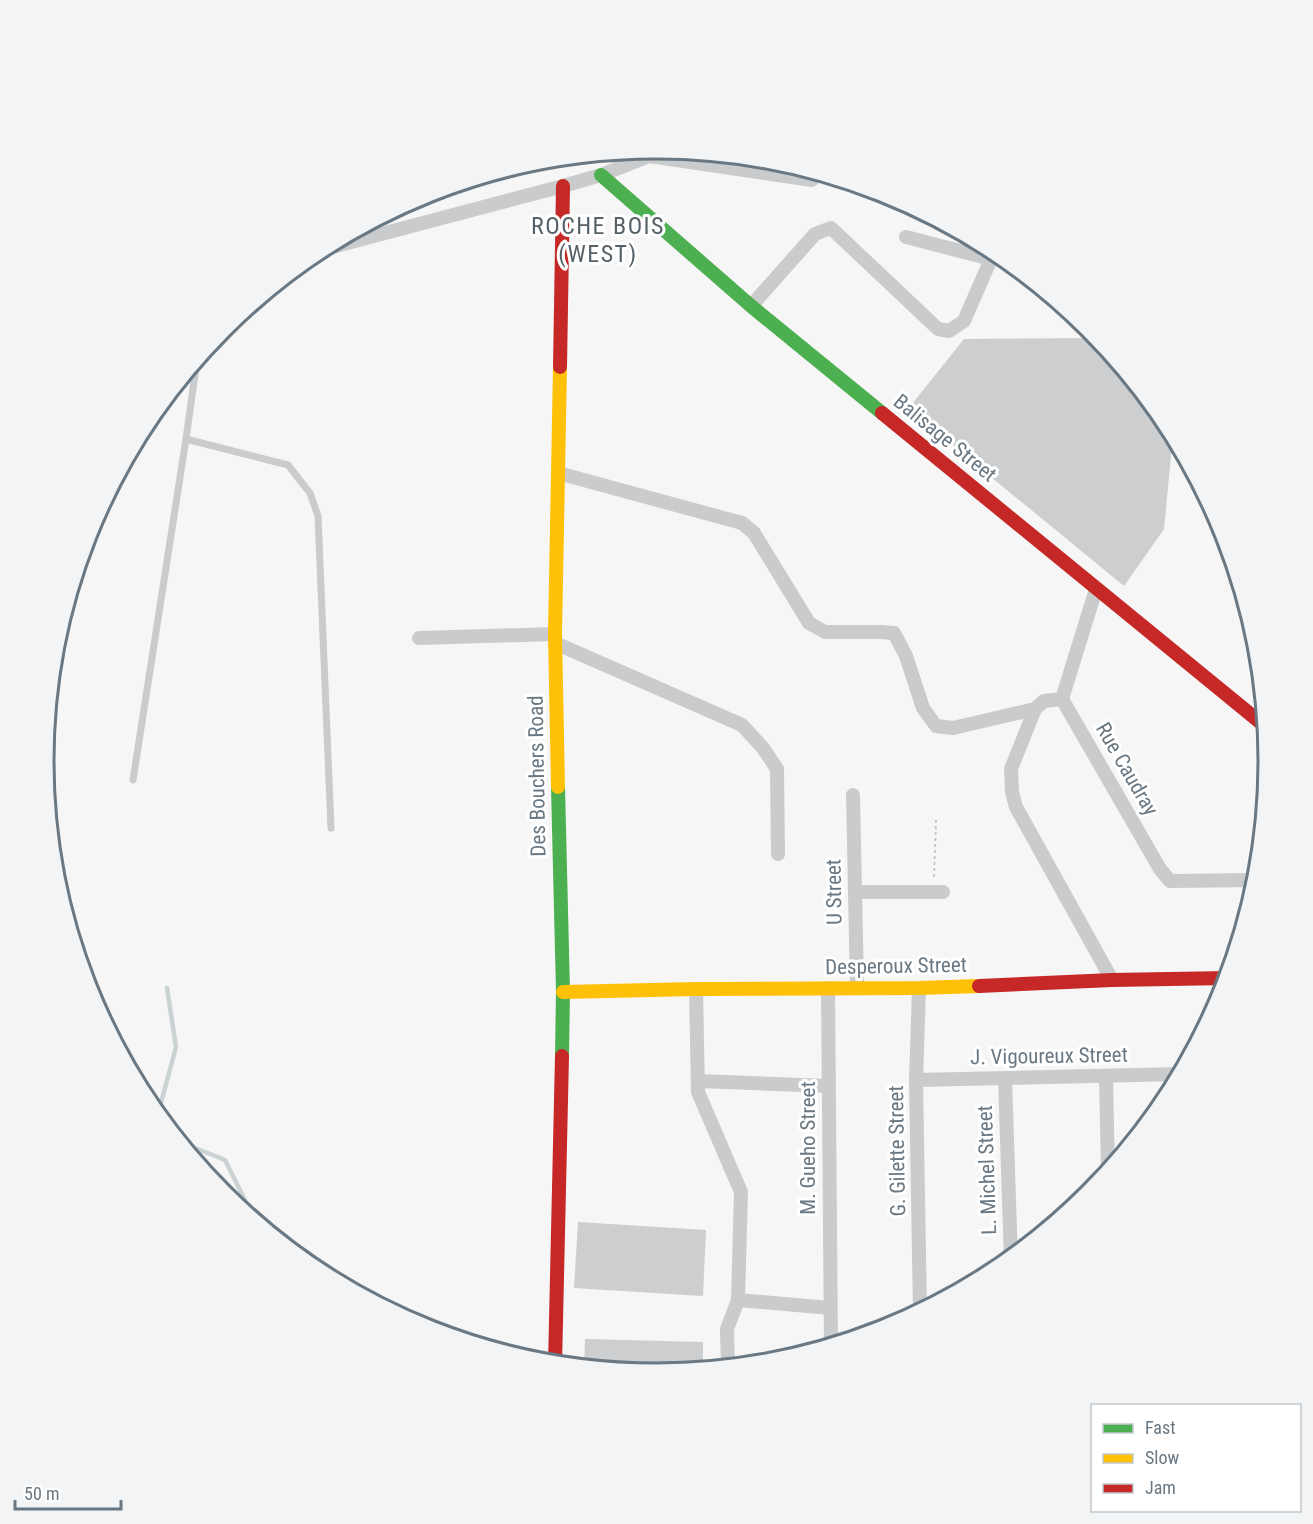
<svg xmlns="http://www.w3.org/2000/svg" width="1313" height="1524" font-family="'Roboto Condensed',sans-serif">
<rect width="100%" height="100%" fill="#f6f6f6"/>
<g fill="none" stroke-linecap="round" stroke-linejoin="round">
<g stroke="#cbd2d4" stroke-width="4.5">
<polyline points="159,1117 158,1114 176,1047 167,988"/>
<polyline points="180,1142 225,1160 245,1200 243,1212"/>
</g>
</g>
<g fill="#cdcecf">
<polygon points="1097,338 1166,422 1173,435 1164,529 1124,586 908,409 964,339"/>
<polygon points="578,1222 706,1230 703,1296 574,1288"/>
<polygon points="585,1339 703,1342 703,1370 656,1375 584,1368"/>
</g>
<g fill="none" stroke-linecap="round" stroke-linejoin="round">
<polyline stroke="#c7c8c9" stroke-width="2" stroke-dasharray="3 3" stroke-linecap="butt" points="934,877 936,820"/>
<g stroke="#c9cbcc" stroke-width="7">
<polyline points="186,439 288,465 310,493 318,516 331,828"/>
<polyline points="133,780 186,439 197,360"/>
</g>
<g stroke="#c9cbcc" stroke-width="14">
<polyline points="906,237 991,259 1006,259"/>
<polyline points="317,251 563,186 601,175 649,156 812,180"/>
<polyline points="751,306 815,234 831,228 938,329 949,331 964,321 991,259 992,250"/>
<polyline points="558,473 742,523 754,533 809,623 825,632 880,632 894,633 906,656 923,708 936,726 953,728 1035,709"/>
<polyline points="1096,589 1062,699 1160,869 1170,881 1258,880"/>
<polyline points="419,638 555,634"/>
<polyline points="555,643 742,725 763,748 777,769 778,854"/>
<polyline points="1062,699 1044,701 1035,709 1011,769 1012,792 1016,807 1112,980"/>
<polyline points="853,795 857,988"/>
<polyline points="855,892 943,892"/>
<polyline points="828,988 831,1347"/>
<polyline points="919,988 916,1080 920,1313"/>
<polyline points="696,989 698,1092 741,1192 738,1300 727,1329 728,1368"/>
<polyline points="1106,1076 1108,1174"/>
<polyline points="1005,1079 1011,1260"/>
<polyline points="916,1080 1181,1074"/>
<polyline points="698,1081 828,1086"/>
<polyline points="738,1300 830,1308"/>
</g>
<g stroke="#4caf50" stroke-width="14">
<polyline points="601,175 751,306 882,413"/>
<polyline points="558,787 563,992 562,1056"/>
</g>
<g stroke="#ffc107" stroke-width="14">
<polyline points="558,787 555,634 560,367"/>
<polyline points="563,992 696,989 919,988 979,986"/>
</g>
<g stroke="#c62828" stroke-width="14">
<polyline points="560,367 563,186"/>
<polyline points="882,413 1266,727"/>
<polyline points="979,986 1112,980 1228,978"/>
<polyline points="555,1365 562,1056"/>
</g>
</g>
<g text-anchor="middle" stroke-width="6" stroke-linejoin="round" paint-order="stroke">
<g font-size="21" fill="#697883" stroke="#fff">
<text transform="translate(945 438) rotate(39)" y="7">Balisage Street</text>
<text transform="translate(1127 769) rotate(60)" y="7">Rue Caudray</text>
<text transform="translate(537 776) rotate(-91)" y="7">Des Bouchers Road</text>
<text transform="translate(834 892) rotate(-91)" y="7">U Street</text>
<text transform="translate(896 966) rotate(-1)" y="7">Desperoux Street</text>
<text transform="translate(1049 1056) rotate(-1)" y="7">J. Vigoureux Street</text>
<text transform="translate(808 1148) rotate(-90)" y="7">M. Gueho Street</text>
<text transform="translate(897 1151) rotate(-91)" y="7">G. Gilette Street</text>
<text transform="translate(987 1170) rotate(-92)" y="7">L. Michel Street</text>
</g>
<g font-size="24" letter-spacing="1.5" fill="#566168" stroke="#fff">
<text x="598" y="234">ROCHE BOIS<tspan x="598" dy="28">(WEST)</tspan></text>
</g>
</g>
<path d="M0 0H1313V1524H0ZM54 761a602 602 0 1 1 1204 0a602 602 0 1 1-1204 0Z" fill="#f3f4f5" fill-rule="evenodd"/>
<path fill="none" stroke="#697883" stroke-width="3" d="M54 761a602 602 0 1 1 1204 0a602 602 0 1 1-1204 0Z"/>
<rect x="1091" y="1404" width="210" height="108" fill="#ffffff" stroke="#c3c9cd" stroke-width="1.5"/>
<rect x="1103" y="1424" width="30" height="9" fill="#4caf50" stroke="#c3c9cd" stroke-width="1.5"/>
<text x="1145" y="1434" font-size="18" fill="#697883">Fast</text>
<rect x="1103" y="1454" width="30" height="9" fill="#ffc107" stroke="#c3c9cd" stroke-width="1.5"/>
<text x="1145" y="1464" font-size="18" fill="#697883">Slow</text>
<rect x="1103" y="1484" width="30" height="9" fill="#c62828" stroke="#c3c9cd" stroke-width="1.5"/>
<text x="1145" y="1494" font-size="18" fill="#697883">Jam</text>
<path d="M15 1500v9h106v-9" fill="none" stroke="#697883" stroke-width="3"/>
<text x="24" y="1500" font-size="18" fill="#697883" stroke="#ffffff" stroke-width="4.5" paint-order="stroke">50 m</text>
</svg>
